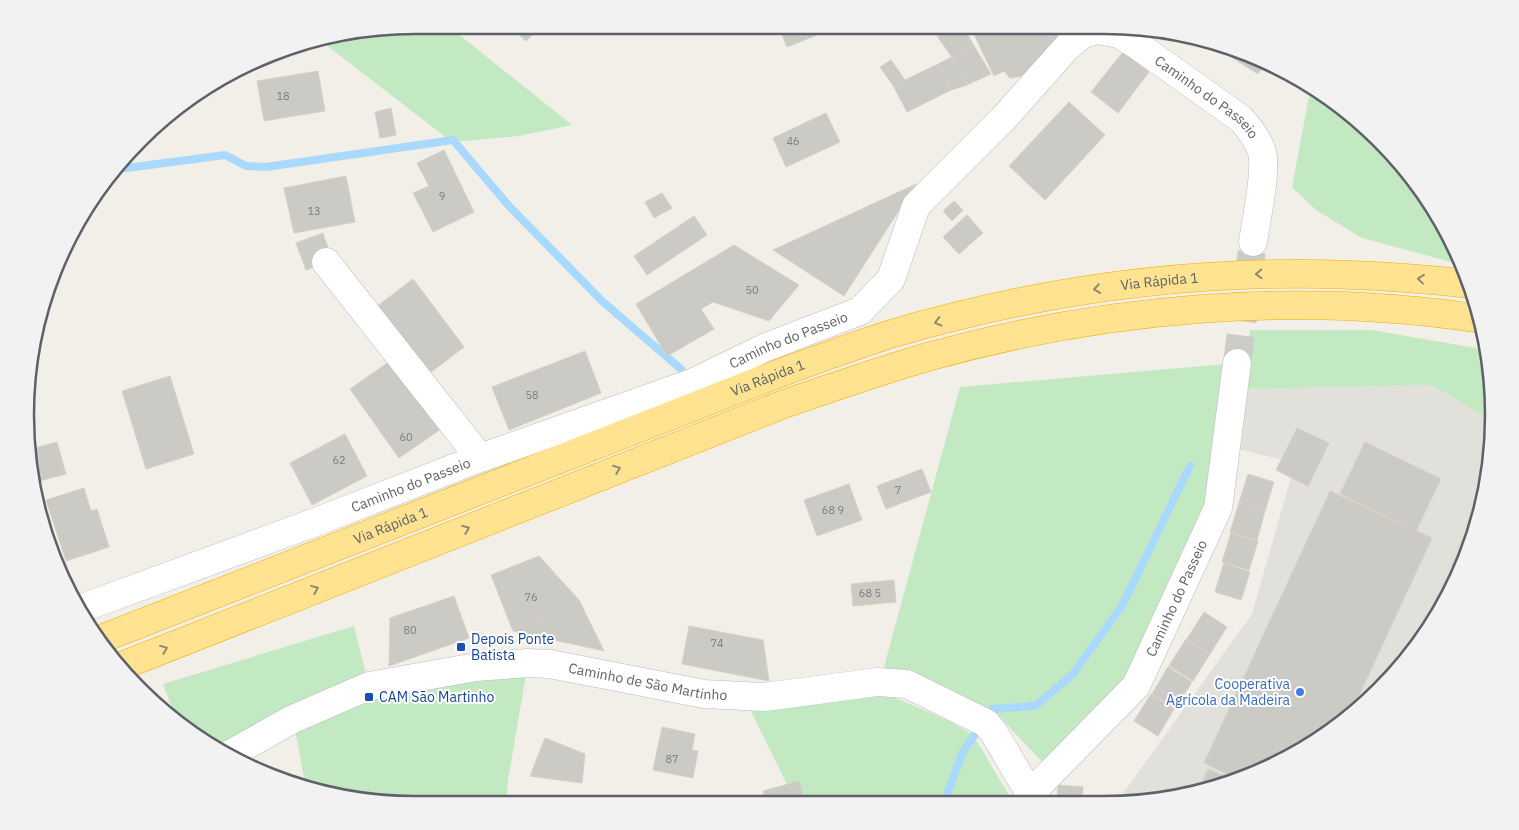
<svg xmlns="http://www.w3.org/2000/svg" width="1519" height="830" font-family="'IBM Plex Sans',sans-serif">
<rect width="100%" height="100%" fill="#f1efe7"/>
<polygon fill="#e2e0db" points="1432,385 1492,421 1491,450 1456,546 1411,651 1380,691 1320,739 1230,784 1155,802 1117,802 1252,614 1295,463 1234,448 1243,389"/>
<polygon fill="#e1ded5" points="1491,450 1491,466 1473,540 1442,610 1411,651 1456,546"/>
<g fill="#c3e9c3">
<polygon points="415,25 447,25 572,125 519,136 452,142 321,41"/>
<polygon points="1311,86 1361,122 1413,177 1454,242 1462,265 1362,238 1316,210 1292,187"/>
<polygon points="1250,330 1372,330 1487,350 1493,389 1492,421 1432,385 1243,389"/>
<polygon points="1237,363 1218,508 1136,686 1051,771 992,709 884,667 960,387"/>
<polygon points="354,626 369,686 528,663 508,780 506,804 390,804 314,792 306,788 293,719 220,753 175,716 163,684"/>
<polygon points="861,692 891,696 949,721 970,733 978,743 1013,802 796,803 749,707"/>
</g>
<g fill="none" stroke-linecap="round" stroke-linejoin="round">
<g stroke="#a9d9ff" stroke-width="8">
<polyline points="119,169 225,155 246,166 266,167 453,140 509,206 602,301 681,369"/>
<polyline points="944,802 962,754 992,709 1035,706 1072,675 1122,606 1190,466"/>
</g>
</g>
<g fill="#cccac4" stroke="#d6d1c5">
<polygon points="508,25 543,25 526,41"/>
<polygon points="778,25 813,25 817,35 787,47"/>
<polygon points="963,26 974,46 952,57 937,36"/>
<polygon points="970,26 1075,26 1061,39 1049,44 1048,51 1023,76 1010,78 1004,71 994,76"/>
<polygon points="1199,37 1205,38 1265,63 1258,74"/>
<polygon points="974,46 991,74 967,85 952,57"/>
<polygon points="1123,52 1149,72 1118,113 1091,92"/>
<polygon points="952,57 967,85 951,90 938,64"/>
<polygon points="891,60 905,80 894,87 880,67"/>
<polygon points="938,64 951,90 907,112 894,87 905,80"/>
<polygon points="318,71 325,111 264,121 257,81"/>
<polygon points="1069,102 1105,135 1045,200 1009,166"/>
<polygon points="391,108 396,135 380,138 375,112"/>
<polygon points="826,113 840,142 786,167 773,138"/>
<polygon points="444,150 474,212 433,232 413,193 429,186 417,163"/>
<polygon points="346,176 355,222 294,233 284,188"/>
<polygon points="916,184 844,296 773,250"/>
<polygon points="662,193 672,208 654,218 645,202"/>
<polygon points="954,201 963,210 952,221 943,211"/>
<polygon points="967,215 983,233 959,254 943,237"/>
<polygon points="694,216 707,235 647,275 634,256"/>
<polygon points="323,233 332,260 306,270 296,243"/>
<polygon points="734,245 799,285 769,321 713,302 701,309 714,329 667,356 636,304"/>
<polygon points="413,279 464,347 422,379 371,311"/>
<polygon points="585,351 601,393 509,430 492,387"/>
<polygon points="393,359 441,429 399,458 350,389"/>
<polygon points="170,376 194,454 146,469 122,391"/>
<polygon points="1297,428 1329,443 1308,486 1276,470"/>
<polygon points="345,434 367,476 312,505 290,463"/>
<polygon points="57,442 66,474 35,482 28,450"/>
<polygon points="1365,442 1441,479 1416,531 1340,494"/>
<polygon points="922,469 931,492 886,509 877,486"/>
<polygon points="1248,474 1274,482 1265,511 1239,503"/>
<polygon points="849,484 862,520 817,536 804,500"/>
<polygon points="84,488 91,511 97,509 109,547 66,561 46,500"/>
<polygon points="1330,491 1432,538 1350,715 1320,739 1239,780 1204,763"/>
<polygon points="1239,503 1265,511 1257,540 1230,532"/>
<polygon points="1231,533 1258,541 1249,570 1222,562"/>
<polygon points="539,556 579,600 513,631 491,575"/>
<polygon points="1224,563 1250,572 1241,600 1215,592"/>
<polygon points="894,580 896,602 853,606 851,584"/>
<polygon points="454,596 469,638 389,666 390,618"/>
<polygon points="579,600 604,651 513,631 568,605"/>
<polygon points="1204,612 1227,627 1210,654 1187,639"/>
<polygon points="689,626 763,640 769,681 682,664"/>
<polygon points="1186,639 1210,654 1193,681 1169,666"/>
<polygon points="1168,667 1192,682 1175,708 1152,694"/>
<polygon points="145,683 150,696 139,686"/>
<polygon points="1151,694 1174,709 1158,736 1134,721"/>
<polygon points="662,727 695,734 692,750 698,751 693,778 653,770"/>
<polygon points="545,738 585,754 582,783 530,776"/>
<polygon points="1208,769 1232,779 1230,784 1198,792"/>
<polygon points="799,781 805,803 766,803 763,791"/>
<polygon points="1058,785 1083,787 1082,802 1057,802"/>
<polygon points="529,795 547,804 525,804"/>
<polygon points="1138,796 1157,801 1136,802"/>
</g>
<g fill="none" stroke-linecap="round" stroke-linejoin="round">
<polyline stroke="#ccccc7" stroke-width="28" stroke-dasharray="28 14" stroke-linecap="butt" points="1237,363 1253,242"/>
<g stroke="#b9bcc1" stroke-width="29">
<g id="minor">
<polyline points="326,262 480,458"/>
<path id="s1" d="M82,608L313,523L480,458L692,383L764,348L860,311L891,279L916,206L1003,119L1068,46L1083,34L1097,30L1119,34L1137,45L1241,119C1250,129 1258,139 1262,152C1267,171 1256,221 1253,242"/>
<path id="s2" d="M227,756L293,719L369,686L476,667L528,663L550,664L704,694L765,697L877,682L907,684L986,723L994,733L1030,794V802"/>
<path id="s3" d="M1030,794L1136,686L1218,508L1237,363"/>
</g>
</g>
<g stroke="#f8ac00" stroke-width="29">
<g id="highway">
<path id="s4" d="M101,639L777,374C815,360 853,346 891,334C1016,297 1147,276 1278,274C1342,273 1406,277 1470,284"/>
<path d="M119,667L784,404C833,387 882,370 931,356C1108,307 1300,291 1481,319"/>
</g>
</g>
<use href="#minor" stroke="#fff" stroke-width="28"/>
<use href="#highway" stroke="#ffe390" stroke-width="28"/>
</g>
<defs><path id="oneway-chevron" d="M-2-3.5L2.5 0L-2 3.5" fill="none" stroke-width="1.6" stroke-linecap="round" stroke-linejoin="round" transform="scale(1.25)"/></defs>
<g stroke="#8e8974">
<use href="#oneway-chevron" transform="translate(1259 274) rotate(178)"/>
<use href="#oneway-chevron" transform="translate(1421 279) rotate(-174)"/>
<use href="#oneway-chevron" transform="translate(1097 289) rotate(172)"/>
<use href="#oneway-chevron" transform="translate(938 322) rotate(165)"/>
<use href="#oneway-chevron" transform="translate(617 469) rotate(-21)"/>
<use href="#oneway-chevron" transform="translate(466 529) rotate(-22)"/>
<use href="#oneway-chevron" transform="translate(315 589) rotate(-22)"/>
<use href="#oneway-chevron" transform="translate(164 649) rotate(-22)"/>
</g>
<g fill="#1a4fb4" stroke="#fff" stroke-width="2">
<rect x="456" y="642" width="10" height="10" rx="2.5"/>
<rect x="364" y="692" width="10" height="10" rx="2.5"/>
</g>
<circle fill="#3f7fe0" stroke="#fff" stroke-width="2" cx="1300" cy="692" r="5"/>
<g text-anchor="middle" stroke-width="4" stroke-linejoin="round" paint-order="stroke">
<g font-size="11" fill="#7a7c7f">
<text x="283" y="100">18</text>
<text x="793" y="145">46</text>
<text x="442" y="200">9</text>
<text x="314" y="215">13</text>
<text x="752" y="294">50</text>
<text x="532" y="399">58</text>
<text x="406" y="441">60</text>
<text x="339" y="464">62</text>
<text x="898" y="494">7</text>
<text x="833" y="514">68 9</text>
<text x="870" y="597">68 5</text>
<text x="531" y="601">76</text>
<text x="410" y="634">80</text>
<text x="717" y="647">74</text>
<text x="672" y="763">87</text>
</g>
<g font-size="14" fill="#5e6268" stroke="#fff">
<text dy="5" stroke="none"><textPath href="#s1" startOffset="1340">Caminho do Passeio</textPath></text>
<text dy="5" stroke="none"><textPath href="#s4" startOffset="1121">Via Rápida 1</textPath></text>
<text dy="5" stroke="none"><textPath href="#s1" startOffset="756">Caminho do Passeio</textPath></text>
<text dy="5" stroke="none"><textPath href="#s4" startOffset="716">Via Rápida 1</textPath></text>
<text dy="5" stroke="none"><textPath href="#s1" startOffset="351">Caminho do Passeio</textPath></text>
<text dy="5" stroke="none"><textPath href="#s4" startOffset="311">Via Rápida 1</textPath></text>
<text dy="5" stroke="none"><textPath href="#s3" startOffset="248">Caminho do Passeio</textPath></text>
<text dy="5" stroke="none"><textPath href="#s2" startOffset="441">Caminho de São Martinho</textPath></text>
</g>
<g font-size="14" fill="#164399" stroke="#fff" text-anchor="start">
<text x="471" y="644">Depois Ponte<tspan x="471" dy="16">Batista</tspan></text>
<text x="379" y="702">CAM São Martinho</text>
</g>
<g font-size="14" fill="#366cbe" stroke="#fff" text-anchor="end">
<text x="1290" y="689">Cooperativa<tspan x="1290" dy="16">Agrícola da Madeira</tspan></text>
</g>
</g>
<path d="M0 0H1519V830H0ZM415 34H1104A381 381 0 0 1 1485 415V415A381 381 0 0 1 1104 796H415A381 381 0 0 1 34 415V415A381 381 0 0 1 415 34Z" fill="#f2f2f3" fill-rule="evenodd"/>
<path fill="none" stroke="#5e6268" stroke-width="2.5" d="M415 34H1104A381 381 0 0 1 1485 415V415A381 381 0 0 1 1104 796H415A381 381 0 0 1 34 415V415A381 381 0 0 1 415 34Z"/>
</svg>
